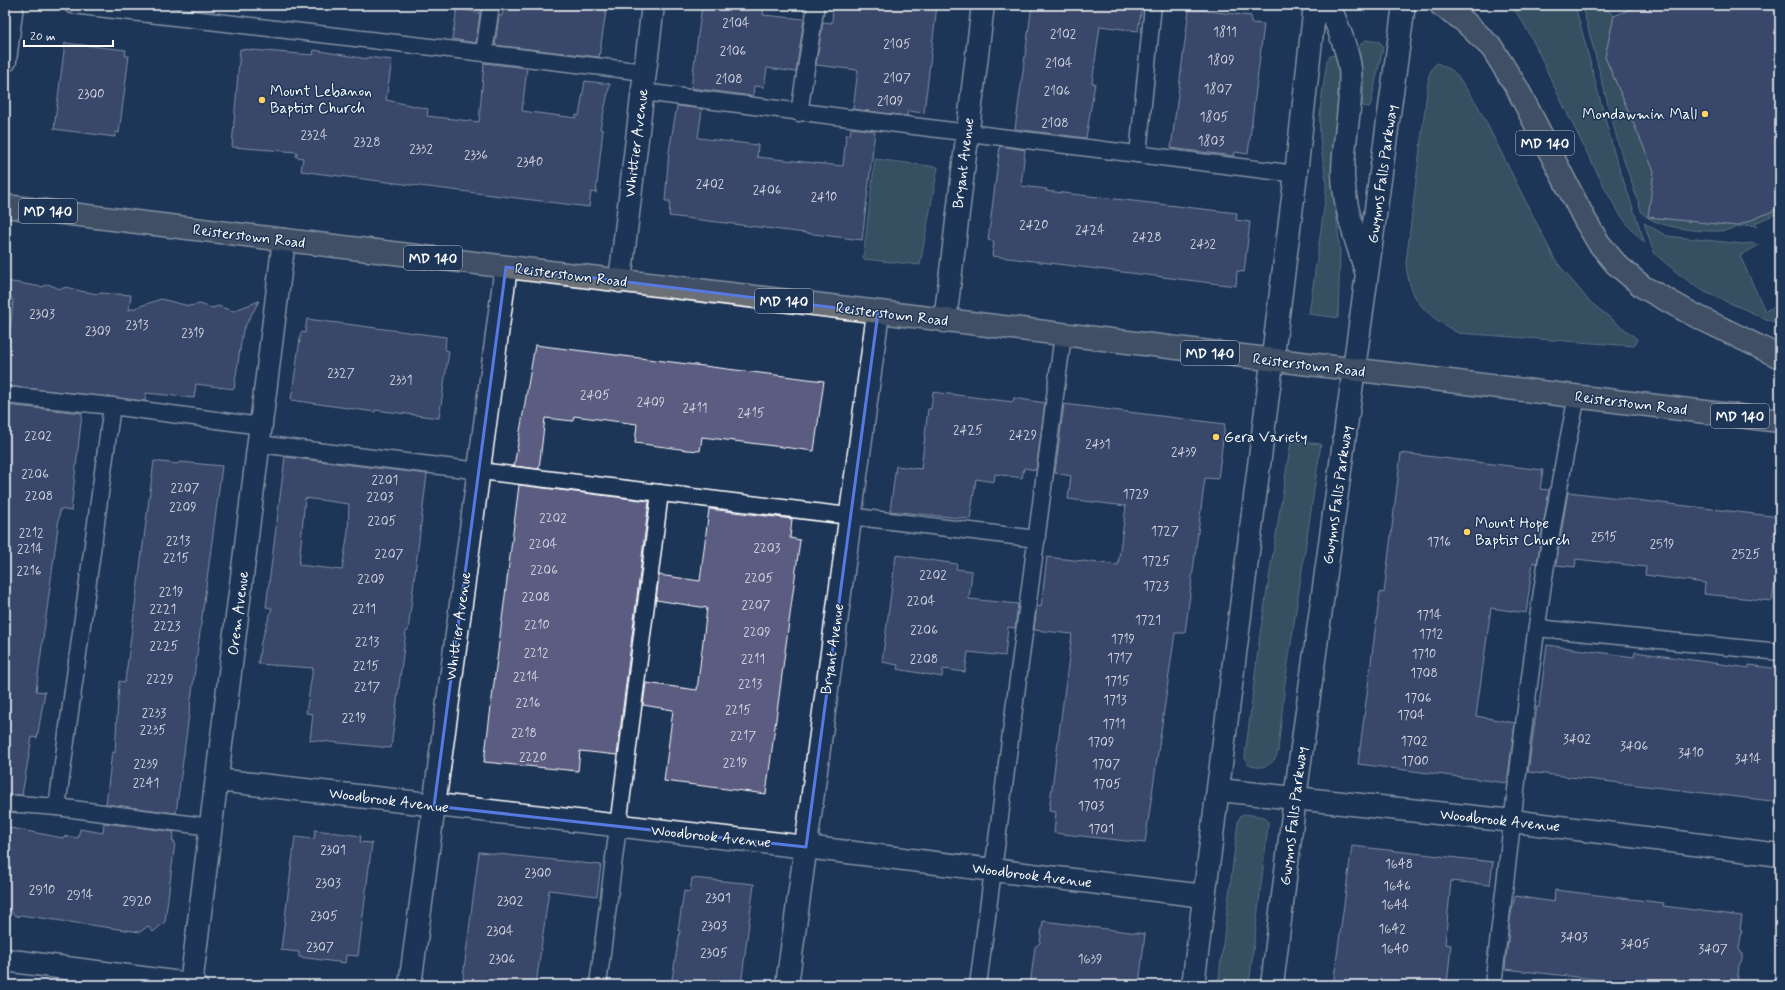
<svg xmlns="http://www.w3.org/2000/svg" width="1785" height="990" font-family="Mynerve,sans-serif">
<rect width="100%" height="100%" fill="#1d3557"/>
<filter id="ink" filterUnits="userSpaceOnUse"><feTurbulence type="fractalNoise" baseFrequency=".025" numOctaves="2"/><feDisplacementMap in="SourceGraphic" scale="8" xChannelSelector="R" yChannelSelector="G"/><feConvolveMatrix kernelMatrix="1 2 1 2 8 2 1 2 1" color-interpolation-filters="sRGB"/></filter>
<g filter="url(#ink)">
<g fill="#54706e" stroke="#aab8b6">
<path d="M1510,5H1560L1561,6L1575,5L1615,156L1645,243C1617,219 1603,183 1586,151C1575,128 1563,106 1552,82C1540,56 1529,27 1510,5Z"/>
<path d="M1582,5H1603L1614,16L1605,57L1654,171L1648,217L1737,226L1780,208V212L1755,223L1757,227C1747,221 1732,231 1720,231C1700,232 1657,228 1642,213L1619,146Z"/>
<polygon points="1365,40 1380,42 1383,47 1370,107 1362,106 1364,84 1359,46"/>
<path d="M1334,55L1339,60L1340,81L1332,157V176L1340,251L1338,318L1309,314L1326,194C1327,174 1321,156 1320,136C1318,111 1324,85 1327,60L1330,56Z"/>
<path d="M1437,63L1450,69L1457,75L1478,106L1555,260L1589,301L1637,339L1636,343L1633,346L1458,333C1426,315 1409,301 1406,263L1429,75L1433,67Z"/>
<polygon points="875,159 938,167 920,265 863,259"/>
<polygon points="1644,223 1667,236 1744,244 1752,243 1759,245 1740,256 1765,311 1780,305 1780,325 1705,292 1681,276 1654,253"/>
<path d="M1291,441L1321,444L1285,683L1278,751C1275,766 1260,771 1247,764L1245,757L1260,634Z"/>
<polygon points="1245,814 1264,817 1268,821 1268,827 1249,985 1218,985 1238,822 1241,815"/>
</g>
<g fill="#5a5d81" stroke="#fff" fill-rule="evenodd">
<polygon points="504,5 607,5 599,57 495,45 499,16 502,16"/>
<polygon points="702,5 764,5 763,15 804,19 796,72 767,68 764,87 754,86 753,96 691,88"/>
<polygon points="833,5 937,5 924,113 908,111 907,116 853,109 858,70 816,65 823,22 832,23"/>
<polygon points="1032,5 1142,5 1138,31 1100,26 1092,83 1095,83 1086,138 1015,129"/>
<polygon points="1640,5 1780,5 1780,208 1737,226 1648,217 1654,171 1605,57 1614,16"/>
<polygon points="457,9 480,13 476,43 452,39"/>
<polygon points="1189,10 1199,11 1199,10 1251,16 1251,23 1264,24 1248,154 1235,152 1234,156 1171,148"/>
<polygon points="65,43 126,50 125,56 129,56 119,133 115,132 115,137 54,129"/>
<polygon points="240,49 313,55 314,50 367,59 368,57 392,60 386,100 428,109 427,116 479,122 484,63 527,68 522,111 576,118 576,115 579,116 585,81 610,84 600,129 603,130 596,193 591,192 589,207 323,174 301,171 303,158 296,157 297,152 232,147"/>
<polygon points="677,106 702,109 698,138 758,145 757,157 843,166 846,135 850,135 851,128 875,131 862,240 669,216 670,201 665,201 669,151"/>
<polygon points="1000,146 1025,150 1021,186 1047,189 1046,191 1237,213 1236,220 1250,222 1244,272 1237,271 1236,286 992,256 994,241 988,240"/>
<polygon points="6,281 42,287 48,284 60,289 67,287 80,291 98,294 101,293 131,295 129,310 161,299 189,306 200,304 212,308 218,306 233,311 259,301 243,330 234,389 196,384 194,398 146,393 145,401 5,386 13,302"/>
<polygon points="307,319 446,337 445,350 449,351 439,418 375,410 375,412 291,400 301,332 305,333"/>
<polygon points="535,345 824,381 814,451 702,437 700,451 688,450 635,443 637,424 574,416 573,421 545,418 539,469 514,466"/>
<polygon points="933,392 1013,402 1014,398 1045,403 1036,470 1024,468 1022,478 995,474 994,482 976,479 970,519 890,511 896,466 921,469 928,409 931,409"/>
<polygon points="1064,404 1225,424 1218,479 1205,478 1185,633 1175,633 1145,843 1054,833 1056,812 1049,811 1072,634 1034,630 1037,606 1041,607 1047,557 1118,565 1126,506 1068,499 1071,476 1055,473"/>
<polygon points="5,405 82,413 71,511 60,509 56,542 36,691 45,692 37,738 32,737 22,795 5,794"/>
<polygon points="1401,453 1543,470 1540,489 1549,490 1537,563 1533,562 1526,613 1491,608 1476,716 1515,723 1507,783 1358,764 1380,592 1384,593"/>
<path d="M285,457L427,474L408,631H406L391,748L310,740L313,714L306,713L313,668L258,664L261,642L272,608L266,607ZM305,498L349,504L348,532L342,570L299,565Z"/>
<polygon points="154,461 177,464 180,462 222,466 176,813 106,804 112,752 115,753 119,681 125,682"/>
<polygon points="519,485 649,501 617,755 580,751 578,771 484,762"/>
<polygon points="1568,492 1780,517 1780,583 1775,582 1772,601 1704,594 1705,583 1645,575 1646,567 1576,559 1575,567 1556,565"/>
<polygon points="709,509 792,519 790,538 800,540 766,794 664,781 673,710 643,705 646,683 697,690 707,608 656,600 659,575 700,581"/>
<polygon points="896,555 957,564 956,569 972,571 969,599 1018,604 1015,628 1008,627 1005,656 968,652 965,672 943,669 942,677 897,669 898,665 882,662"/>
<polygon points="1547,645 1634,657 1635,652 1749,668 1749,665 1780,669 1780,802 1528,772 1537,707 1539,707"/>
<polygon points="104,823 174,832 172,841 175,842 165,922 153,932 148,926 140,932 20,915 18,917 17,915 15,916 5,904 5,827 63,838 64,836 78,838 80,829 103,833"/>
<polygon points="315,830 361,836 360,842 372,843 358,956 346,955 345,963 299,957 299,952 281,950 295,837 314,839"/>
<polygon points="1352,846 1493,862 1490,885 1451,881 1445,944 1451,945 1447,985 1333,985"/>
<polygon points="479,852 601,865 597,896 549,890 536,985 462,985"/>
<polygon points="692,878 754,884 741,985 671,985 680,931 678,931 684,891 690,892"/>
<polygon points="1555,890 1664,903 1663,906 1742,916 1740,929 1742,930 1739,949 1742,954 1742,960 1739,965 1737,985 1649,985 1505,969 1510,919 1515,896 1554,902"/>
<polygon points="1043,921 1145,934 1139,985 1030,985 1035,947 1040,943"/>
</g>
<g fill="none" stroke-linecap="round" stroke-linejoin="round">
<g stroke="#fff" stroke-width="19">
<g id="lane">
<polyline points="72,5 645,72"/>
<polyline points="484,53 491,5"/>
<polyline points="643,92 1296,174"/>
<polyline points="799,113 816,5"/>
<polyline points="1138,154 1153,5"/>
<polyline points="5,395 112,406 261,426"/>
<polyline points="259,444 1037,539"/>
<polyline points="1537,628 1780,652"/>
<polyline points="5,803 57,807 211,827"/>
<polyline points="57,807 112,406"/>
<polyline points="598,985 660,493"/>
<polyline points="978,985 1063,335"/>
<path d="M1493,985C1517,789 1535,590 1577,397"/>
</g>
</g>
<g stroke="#fff" stroke-width="25">
<g id="street">
<polyline points="5,61 12,5"/>
<polyline points="620,281 653,5"/>
<polyline points="945,321 983,5"/>
<polyline points="217,780 806,847 1204,896"/>
<polyline points="1219,790 1513,821 1780,855"/>
<polyline points="5,960 196,985"/>
<polyline points="191,985 284,240"/>
<polyline points="410,985 506,267"/>
<polyline points="787,985 878,313"/>
</g>
</g>
<g stroke="#fff" stroke-width="25">
<g id="secondary">
<path d="M1329,5C1337,25 1347,47 1350,68C1353,104 1343,139 1343,174C1344,208 1356,240 1366,271"/>
<polyline points="1193,985 1296,174 1315,5"/>
<polyline points="1272,985 1295,798 1404,5"/>
</g>
</g>
<g stroke="#fff" stroke-width="25">
<g id="primary">
<polyline points="1441,5 1464,21 1492,48 1517,88 1585,220 1598,242 1616,264 1643,287 1692,314 1780,357"/>
<polyline points="5,206 1780,421"/>
</g>
</g>
<use href="#lane" stroke="#1d3557" stroke-width="16"/>
<use href="#street" stroke="#1d3557" stroke-width="22"/>
<use href="#secondary" stroke="#1d3557" stroke-width="22"/>
<use href="#primary" stroke="#6a7074" stroke-width="22"/>
</g>
</g>
<path d="M0 0H1785V990H0ZM506,267L878,313L806,847L434,806Z" fill="#1d3557" fill-opacity=".55" fill-rule="evenodd"/>
<path fill="none" stroke="#567ae2" stroke-width="3" stroke-linejoin="round" d="M506,267L878,313L806,847L434,806Z"/>
<g fill="#ffd166" stroke="#1d3557" stroke-width="1.5">
<circle cx="262" cy="100" r="4"/>
<circle cx="1705" cy="114" r="4"/>
<circle cx="1216" cy="437" r="4"/>
<circle cx="1467" cy="532" r="4"/>
</g>
<g text-anchor="middle" stroke-width="3" stroke-linejoin="round" paint-order="stroke">
<g font-size="13" fill="#d6d6e0">
<text x="736" y="27">2104</text>
<text x="1225" y="36">1811</text>
<text x="1063" y="38">2102</text>
<text x="897" y="48">2105</text>
<text x="733" y="55">2106</text>
<text x="1221" y="64">1809</text>
<text x="1059" y="67">2104</text>
<text x="897" y="82">2107</text>
<text x="729" y="83">2108</text>
<text x="1218" y="93">1807</text>
<text x="1057" y="95">2106</text>
<text x="91" y="98">2300</text>
<text x="890" y="105">2109</text>
<text x="1214" y="121">1805</text>
<text x="1055" y="127">2108</text>
<text x="314" y="139">2324</text>
<text x="1211" y="145">1803</text>
<text x="367" y="146">2328</text>
<text x="421" y="153">2332</text>
<text x="476" y="159">2336</text>
<text x="530" y="166">2340</text>
<text x="710" y="188">2402</text>
<text x="767" y="194">2406</text>
<text x="824" y="201">2410</text>
<text x="1034" y="229">2420</text>
<text x="1090" y="234">2424</text>
<text x="1147" y="241">2428</text>
<text x="1203" y="248">2432</text>
<text x="42" y="318">2303</text>
<text x="137" y="329">2313</text>
<text x="98" y="335">2309</text>
<text x="193" y="337">2319</text>
<text x="341" y="377">2327</text>
<text x="401" y="384">2331</text>
<text x="595" y="399">2405</text>
<text x="651" y="406">2409</text>
<text x="695" y="412">2411</text>
<text x="751" y="417">2415</text>
<text x="968" y="434">2425</text>
<text x="1023" y="439">2429</text>
<text x="38" y="440">2202</text>
<text x="1098" y="448">2431</text>
<text x="1184" y="456">2439</text>
<text x="35" y="478">2206</text>
<text x="385" y="484">2201</text>
<text x="185" y="492">2207</text>
<text x="1136" y="498">1729</text>
<text x="39" y="500">2208</text>
<text x="380" y="501">2203</text>
<text x="183" y="511">2209</text>
<text x="553" y="522">2202</text>
<text x="382" y="525">2205</text>
<text x="1165" y="535">1727</text>
<text x="31" y="537">2212</text>
<text x="1604" y="541">2515</text>
<text x="178" y="545">2213</text>
<text x="1439" y="546">1716</text>
<text x="543" y="548">2204</text>
<text x="1662" y="548">2519</text>
<text x="767" y="552">2203</text>
<text x="30" y="553">2214</text>
<text x="389" y="558">2207</text>
<text x="1746" y="558">2525</text>
<text x="176" y="562">2215</text>
<text x="1156" y="565">1725</text>
<text x="544" y="574">2206</text>
<text x="29" y="575">2216</text>
<text x="933" y="579">2202</text>
<text x="759" y="582">2205</text>
<text x="371" y="583">2209</text>
<text x="1156" y="590">1723</text>
<text x="171" y="596">2219</text>
<text x="536" y="601">2208</text>
<text x="921" y="605">2204</text>
<text x="756" y="609">2207</text>
<text x="163" y="613">2221</text>
<text x="364" y="613">2211</text>
<text x="1429" y="619">1714</text>
<text x="1148" y="624">1721</text>
<text x="537" y="629">2210</text>
<text x="167" y="630">2223</text>
<text x="924" y="634">2206</text>
<text x="757" y="636">2209</text>
<text x="1431" y="638">1712</text>
<text x="1123" y="643">1719</text>
<text x="367" y="646">2213</text>
<text x="164" y="650">2225</text>
<text x="536" y="657">2212</text>
<text x="1424" y="658">1710</text>
<text x="1120" y="662">1717</text>
<text x="753" y="663">2211</text>
<text x="924" y="663">2208</text>
<text x="366" y="670">2215</text>
<text x="1424" y="677">1708</text>
<text x="526" y="681">2214</text>
<text x="160" y="683">2229</text>
<text x="1117" y="685">1715</text>
<text x="750" y="688">2213</text>
<text x="367" y="691">2217</text>
<text x="1418" y="702">1706</text>
<text x="1115" y="704">1713</text>
<text x="528" y="707">2216</text>
<text x="738" y="714">2215</text>
<text x="154" y="717">2233</text>
<text x="1411" y="719">1704</text>
<text x="354" y="722">2219</text>
<text x="1114" y="728">1711</text>
<text x="153" y="734">2235</text>
<text x="524" y="737">2218</text>
<text x="743" y="740">2217</text>
<text x="1577" y="743">3402</text>
<text x="1414" y="745">1702</text>
<text x="1101" y="746">1709</text>
<text x="1634" y="750">3406</text>
<text x="1691" y="757">3410</text>
<text x="533" y="761">2220</text>
<text x="1748" y="763">3414</text>
<text x="1415" y="765">1700</text>
<text x="735" y="767">2219</text>
<text x="146" y="768">2239</text>
<text x="1106" y="768">1707</text>
<text x="146" y="787">2241</text>
<text x="1107" y="788">1705</text>
<text x="1091" y="810">1703</text>
<text x="1101" y="833">1701</text>
<text x="333" y="854">2301</text>
<text x="1399" y="868">1648</text>
<text x="538" y="877">2300</text>
<text x="328" y="887">2303</text>
<text x="1397" y="890">1646</text>
<text x="42" y="894">2910</text>
<text x="80" y="899">2914</text>
<text x="718" y="902">2301</text>
<text x="137" y="905">2920</text>
<text x="510" y="905">2302</text>
<text x="1395" y="909">1644</text>
<text x="324" y="920">2305</text>
<text x="714" y="930">2303</text>
<text x="1392" y="933">1642</text>
<text x="500" y="935">2304</text>
<text x="1574" y="941">3403</text>
<text x="1635" y="948">3405</text>
<text x="320" y="951">2307</text>
<text x="1395" y="953">1640</text>
<text x="1713" y="953">3407</text>
<text x="714" y="957">2305</text>
<text x="502" y="963">2306</text>
<text x="1090" y="963">1639</text>
</g>
<g fill="#1d3557" stroke="#bbc2cd" stroke-width="1">
<rect x="1516" y="131" width="58" height="24" rx="3"/>
<rect x="19" y="199" width="58" height="24" rx="3"/>
<rect x="404" y="246" width="58" height="24" rx="3"/>
<rect x="755" y="289" width="58" height="24" rx="3"/>
<rect x="1181" y="341" width="58" height="24" rx="3"/>
<rect x="1711" y="404" width="58" height="24" rx="3"/>
</g>
<g font-size="14" font-weight="bold" fill="#fff">
<text x="1545" y="148">MD 140</text>
<text x="48" y="216">MD 140</text>
<text x="433" y="263">MD 140</text>
<text x="784" y="306">MD 140</text>
<text x="1210" y="358">MD 140</text>
<text x="1740" y="421">MD 140</text>
</g>
<g font-size="15" fill="#fff" stroke="#1d3557" text-anchor="start">
<text x="270" y="96">Mount Lebanon<tspan x="270" dy="17">Baptist Church</tspan></text>
<text x="1697" y="119" text-anchor="end">Mondawmin Mall</text>
<text x="1224" y="442">Gera Variety</text>
<text x="1475" y="528">Mount Hope<tspan x="1475" dy="17">Baptist Church</tspan></text>
</g>
<g font-size="15" fill="#fff" stroke="#1d3557">
<text transform="translate(636 143) rotate(-83)" y="5">Whittier Avenue</text>
<text transform="translate(963 163) rotate(-83)" y="5">Bryant Avenue</text>
<text transform="translate(1382 174) rotate(-82)" y="5">Gwynns Falls Parkway</text>
<text transform="translate(249 236) rotate(7)" y="5">Reisterstown Road</text>
<text transform="translate(571 275) rotate(7)" y="5">Reisterstown Road</text>
<text transform="translate(892 314) rotate(7)" y="5">Reisterstown Road</text>
<text transform="translate(1309 365) rotate(7)" y="5">Reisterstown Road</text>
<text transform="translate(1631 403) rotate(7)" y="5">Reisterstown Road</text>
<text transform="translate(1337 495) rotate(-82)" y="5">Gwynns Falls Parkway</text>
<text transform="translate(238 613) rotate(-83)" y="5">Orem Avenue</text>
<text transform="translate(458 626) rotate(-82)" y="5">Whittier Avenue</text>
<text transform="translate(832 649) rotate(-82)" y="5">Bryant Avenue</text>
<text transform="translate(389 800) rotate(7)" y="5">Woodbrook Avenue</text>
<text transform="translate(1293 816) rotate(-83)" y="5">Gwynns Falls Parkway</text>
<text transform="translate(1500 820) rotate(6)" y="5">Woodbrook Avenue</text>
<text transform="translate(711 836) rotate(6)" y="5">Woodbrook Avenue</text>
<text transform="translate(1032 875) rotate(7)" y="5">Woodbrook Avenue</text>
</g>
</g>
<rect width="1785" height="990" fill="none" stroke="#1d3557" stroke-width="20"/>
<rect x="10" y="10" width="1765" height="970" fill="none" stroke="#fff" stroke-width="1.5" filter="url(#ink)"/>
<path d="M24 40v6h89v-6" fill="none" stroke="#ffffff" stroke-width="2"/>
<text x="30" y="40" font-size="12" fill="#ffffff" stroke="#1d3557" stroke-width="3" paint-order="stroke">20 m</text>
</svg>
